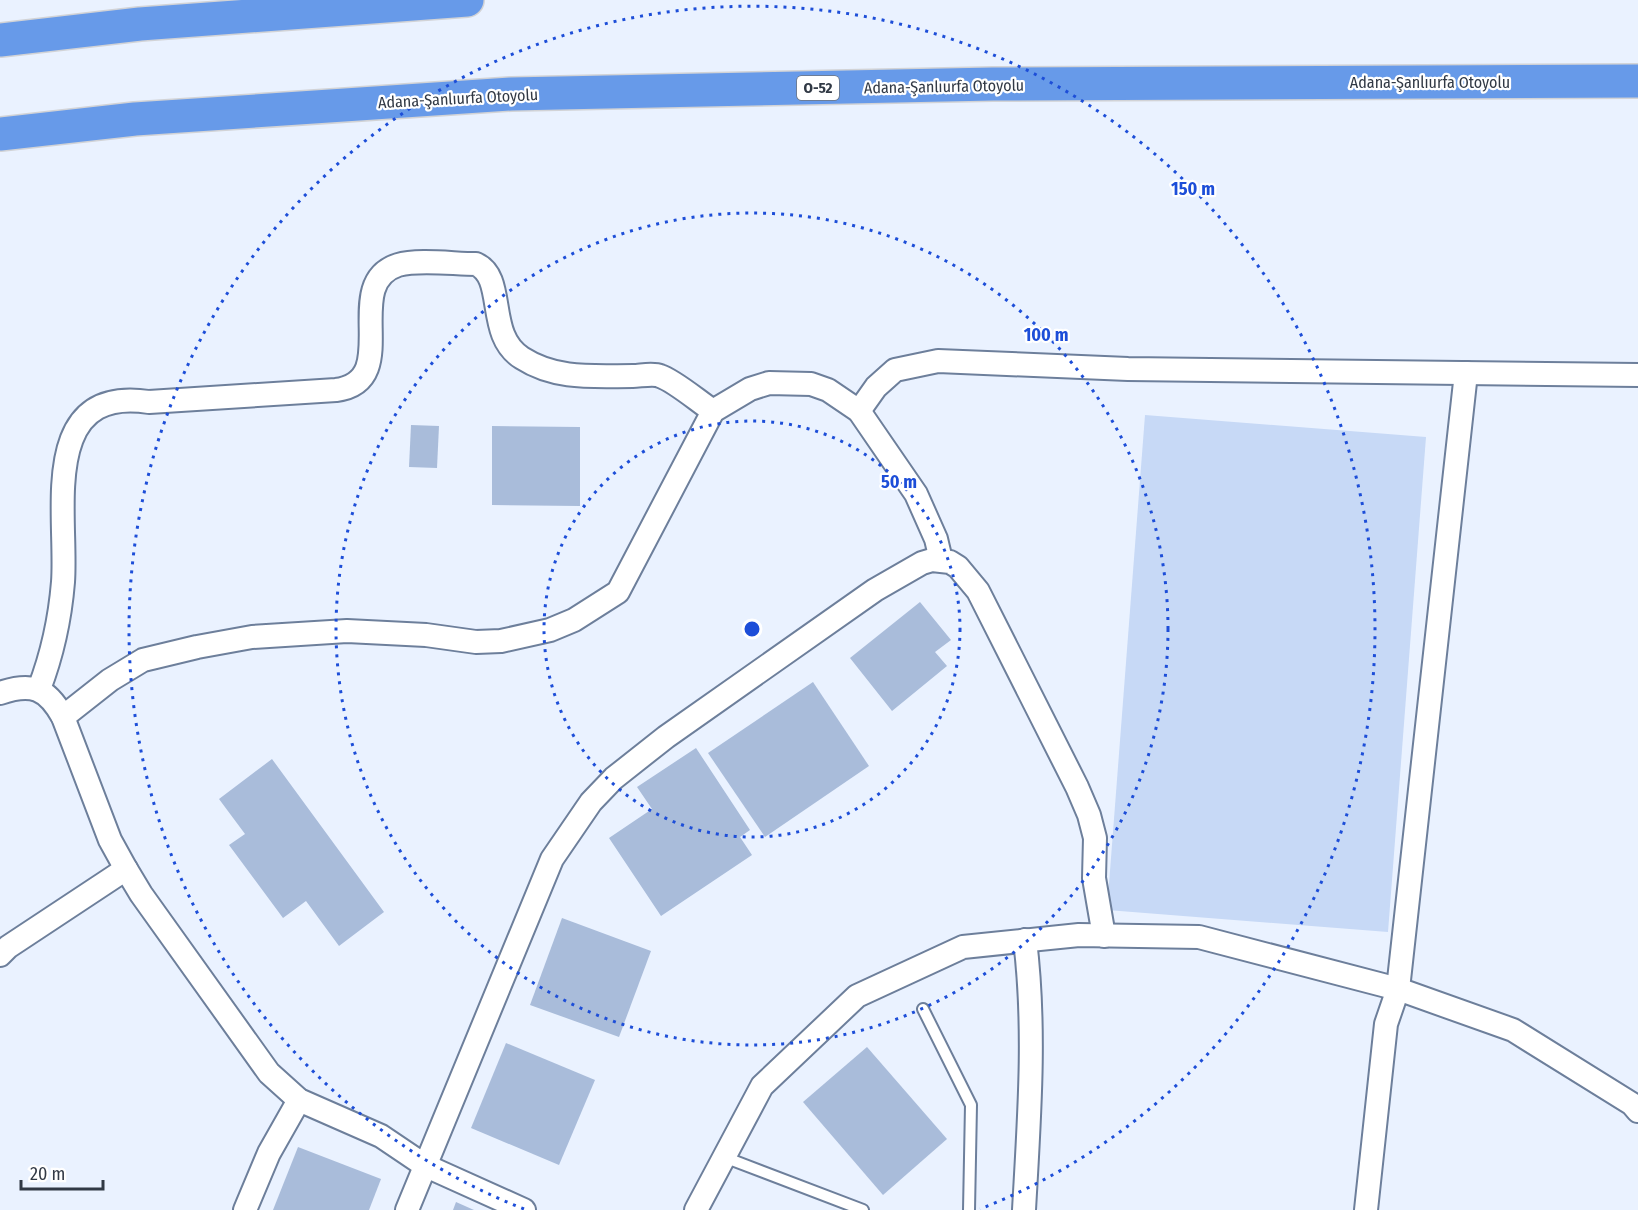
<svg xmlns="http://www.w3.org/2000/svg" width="1638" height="1210" font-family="'Fira Sans Condensed',sans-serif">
<rect width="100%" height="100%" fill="#eaf2ff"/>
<polygon fill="#c7d9f6" points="1145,415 1426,437 1388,932 1107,910"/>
<g fill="#a9bcda">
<polygon points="411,425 439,426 437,468 409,467"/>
<polygon points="492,426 580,427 580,506 492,505"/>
<polygon points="920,602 951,640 935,652 947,666 892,711 850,658"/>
<polygon points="813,682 869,766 765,837 708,753"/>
<polygon points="696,748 750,830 740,837 752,855 661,916 609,838 652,809 637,787"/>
<polygon points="272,759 384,912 339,946 306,901 283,918 229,845 245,834 219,799"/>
<polygon points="562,918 651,951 619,1037 530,1005"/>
<polygon points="506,1043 595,1080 559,1165 471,1128"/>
<polygon points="867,1047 947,1139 883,1195 803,1102"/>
<polygon points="298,1147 381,1179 369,1210 273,1210"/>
<polygon points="456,1202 474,1210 453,1210"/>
</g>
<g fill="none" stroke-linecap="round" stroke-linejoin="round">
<g stroke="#6d7f9b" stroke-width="14">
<g id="service">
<polyline points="923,1009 971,1105 969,1210"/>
<polyline points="724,1157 863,1210"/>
</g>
</g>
<g stroke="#6d7f9b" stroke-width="26">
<g id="minor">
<polyline points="859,411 876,387 895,370 938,361 1128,369 1638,375"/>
<path d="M39,689C52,655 60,619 63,582C68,516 37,385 149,402L336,390C405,381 339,284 398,265C418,259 454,264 476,264C507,278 485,335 522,358C556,380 594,376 633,376C640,376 653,373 660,376C675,381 699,402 713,411"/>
<path d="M0,693C32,682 47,688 63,717L110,840L126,869L141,894L269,1073L299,1100L381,1136L424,1165L524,1210"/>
<polyline points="63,717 110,680 143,660 197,647 252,637 347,631 426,635 476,642 501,641 550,630 574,620 618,592 713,411 750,389 769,383 811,384 828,390 859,411 916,494 936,539 941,560"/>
<polyline points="0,955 8,947 126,869"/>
<polyline points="245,1210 269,1153 299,1100"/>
<polyline points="407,1210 552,859 591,802 614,778 666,737 875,590 922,563 932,560 950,562 958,567 978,591 1077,787 1089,815 1095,838 1094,878 1104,936"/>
<polyline points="696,1210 762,1086 857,996 963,947 1079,935 1199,937 1398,989 1513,1030 1632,1104 1638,1111"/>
<path d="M1024,1210C1029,1120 1036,1030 1025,940"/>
<polyline points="1366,1210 1386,1024 1398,989 1466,373"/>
</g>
</g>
<g stroke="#d2d3d6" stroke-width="36">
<g id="motorway">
<polyline points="0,40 140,24 467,0"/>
<polyline points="0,134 135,119 511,94 993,84 1638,81"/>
</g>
</g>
<use href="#service" stroke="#fff" stroke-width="10"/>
<use href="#minor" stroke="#fff" stroke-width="22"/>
<use href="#motorway" stroke="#679ae9" stroke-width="33"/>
</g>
<g fill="none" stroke="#1d4ed8" stroke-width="3" stroke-dasharray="3 6">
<circle cx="752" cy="629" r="208"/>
<circle cx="752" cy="629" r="416"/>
<path d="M524 1209A623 623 0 1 1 980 1209"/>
</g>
<g text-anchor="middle" stroke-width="4.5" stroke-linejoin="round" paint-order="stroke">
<rect fill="#fff" stroke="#6f747d" stroke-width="1.5" x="797" y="76" width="42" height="24" rx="4.5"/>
<g font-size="15" font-weight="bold" fill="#313945">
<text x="818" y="93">O-52</text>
</g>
<g font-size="16" fill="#313945" stroke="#fff">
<text x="1430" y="88">Adana-Şanlıurfa Otoyolu</text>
<text transform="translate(944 86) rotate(-1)" y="6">Adana-Şanlıurfa Otoyolu</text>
<text transform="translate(458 98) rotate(-3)" y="6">Adana-Şanlıurfa Otoyolu</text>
</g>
</g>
<circle cx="752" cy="629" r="9" fill="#1d4ed8" stroke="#fff" stroke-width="3"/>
<g font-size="18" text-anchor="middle" font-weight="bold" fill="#1d4ed8" stroke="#fff" stroke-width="4.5" stroke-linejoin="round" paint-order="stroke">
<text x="1193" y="195">150 m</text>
<text x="1046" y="341">100 m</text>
<text x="899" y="488">50 m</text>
</g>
<path d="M21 1180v9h82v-9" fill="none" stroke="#313945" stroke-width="3"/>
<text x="30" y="1180" font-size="18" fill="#313945" stroke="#ffffff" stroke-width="4.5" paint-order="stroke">20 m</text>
</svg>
